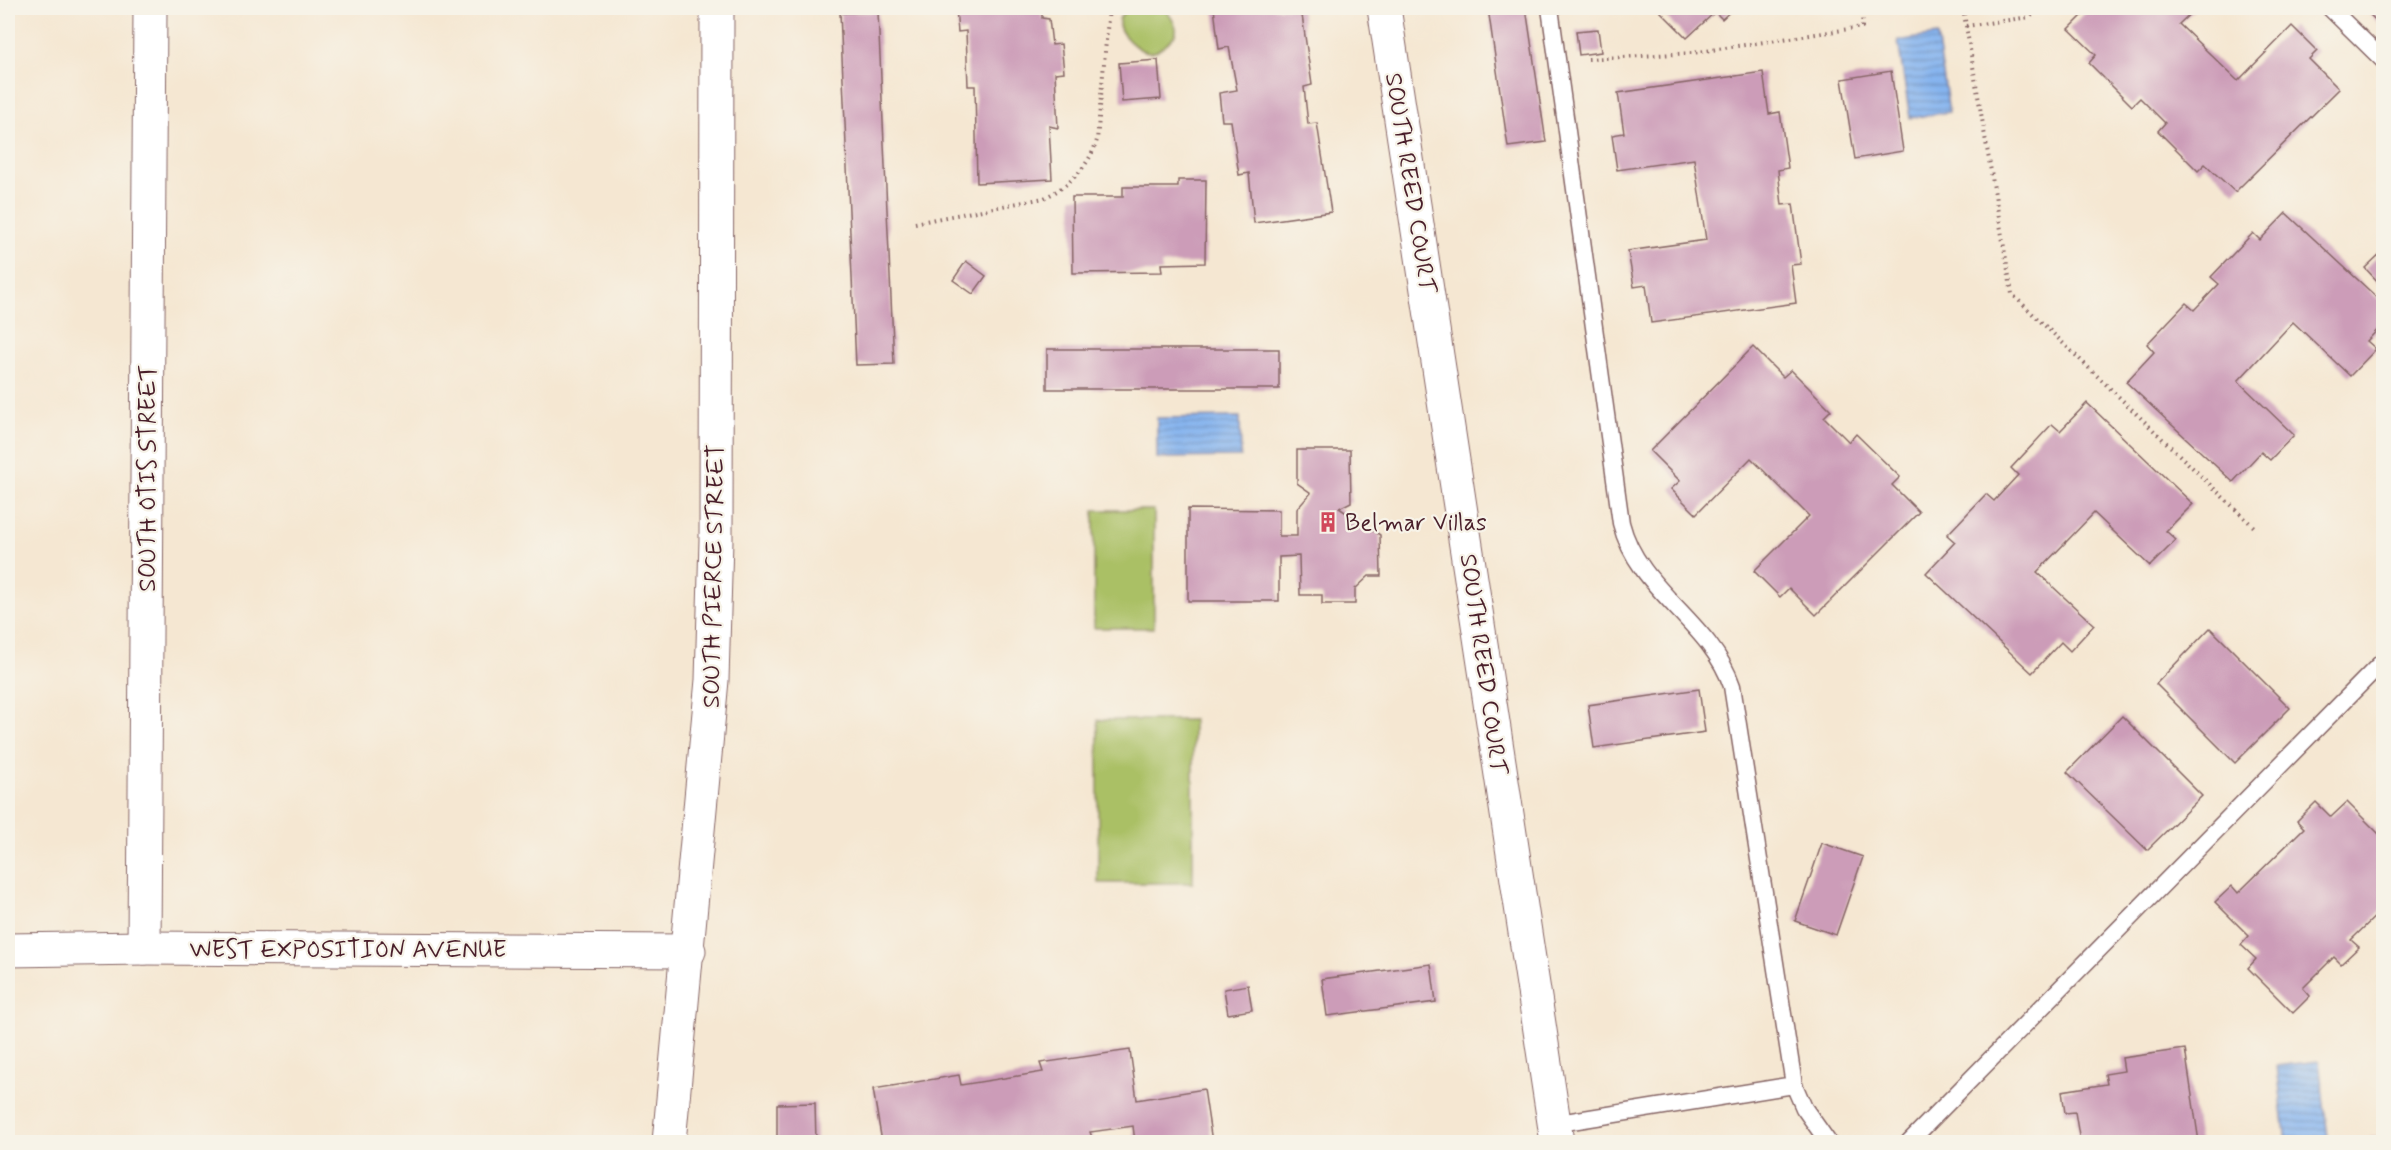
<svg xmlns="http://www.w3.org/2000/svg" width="2391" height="1150" font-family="Mynerve,sans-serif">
<defs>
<pattern id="water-rules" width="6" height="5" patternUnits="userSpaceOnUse" patternTransform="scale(1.5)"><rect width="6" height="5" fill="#85b4ef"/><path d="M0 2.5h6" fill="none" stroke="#6f92c2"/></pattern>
</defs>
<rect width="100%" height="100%" fill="#f7f3e8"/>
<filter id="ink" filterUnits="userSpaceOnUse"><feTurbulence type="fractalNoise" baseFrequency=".0167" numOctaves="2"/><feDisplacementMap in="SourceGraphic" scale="12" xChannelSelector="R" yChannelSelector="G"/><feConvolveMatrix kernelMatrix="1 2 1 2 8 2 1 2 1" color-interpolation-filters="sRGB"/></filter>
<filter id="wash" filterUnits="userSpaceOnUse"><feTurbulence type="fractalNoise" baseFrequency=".008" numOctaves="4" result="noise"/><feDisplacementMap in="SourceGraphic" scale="24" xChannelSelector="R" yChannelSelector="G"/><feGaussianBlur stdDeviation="1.35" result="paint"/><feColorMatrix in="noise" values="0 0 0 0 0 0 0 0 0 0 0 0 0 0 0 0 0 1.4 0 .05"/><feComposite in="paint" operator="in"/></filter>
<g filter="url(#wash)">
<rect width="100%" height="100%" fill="#f5e7d2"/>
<g fill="#aac065" stroke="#7a7048" stroke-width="1.5">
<path d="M1131,8H1165C1174,23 1184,30 1167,43C1161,47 1159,52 1151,52C1139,53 1117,33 1119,21C1119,15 1126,11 1131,8Z"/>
<rect x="1094" y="510" width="60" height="118"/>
<rect x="1098" y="720" width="95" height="163"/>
</g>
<g fill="url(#water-rules)" stroke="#686a8d" stroke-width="1.5">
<polygon points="1937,35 1949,112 1910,118 1898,41"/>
<polygon points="1240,417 1241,457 1157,458 1157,418"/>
<polygon points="2319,1061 2328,1138 2286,1142 2277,1066"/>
</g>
<g id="blocks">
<g fill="#cc9cb8">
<polygon points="956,8 1042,8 1042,18 1049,19 1052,45 1061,44 1064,72 1055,73 1058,128 1049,126 1052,179 977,183 975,86 968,86 966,31 958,32"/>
<polygon points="1214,8 1301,8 1312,85 1304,87 1308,124 1317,123 1331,212 1254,223 1249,173 1239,175 1231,121 1222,121 1219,93 1237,90 1229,47 1219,49"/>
<polygon points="1488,8 1526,8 1546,142 1508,147"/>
<polygon points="1657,8 1734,8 1722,19 1715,12 1687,38"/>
<polygon points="2090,8 2196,8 2179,24 2238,81 2292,26 2317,51 2309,59 2339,89 2235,192 2205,164 2198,171 2158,131 2165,123 2140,98 2132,106 2089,63 2096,55 2069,29"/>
<polygon points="2374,8 2384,8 2384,28 2368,13"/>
<polygon points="878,12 894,364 856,365 840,13"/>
<polygon points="1598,29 1601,52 1579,55 1576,31"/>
<polygon points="1158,60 1161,99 1122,102 1119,63"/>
<polygon points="1891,71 1903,151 1855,159 1842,79"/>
<polygon points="1763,72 1769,114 1780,112 1788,168 1778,170 1782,205 1793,204 1801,264 1791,265 1796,303 1651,323 1646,285 1634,287 1628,251 1706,240 1694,159 1617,170 1612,135 1624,133 1618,93"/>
<polygon points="1178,180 1206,180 1205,263 1161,264 1162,272 1073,273 1072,197 1123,197 1123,187 1178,187"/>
<polygon points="2286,213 2384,304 2384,323 2367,341 2376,349 2350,376 2293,322 2238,381 2294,435 2270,460 2261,452 2233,482 2126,382 2154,352 2147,344 2186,303 2194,310 2219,284 2211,277 2253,233 2260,240"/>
<polygon points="2384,250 2384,288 2365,268"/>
<polygon points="966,261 986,276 973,294 953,280"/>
<polygon points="1753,347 1783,377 1791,370 1831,410 1824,417 1849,442 1856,434 1900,477 1892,485 1919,512 1816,615 1789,588 1780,597 1754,571 1809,516 1751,458 1696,514 1671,489 1680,481 1650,451"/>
<rect x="1047" y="349" width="232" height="40"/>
<polygon points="2087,403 2193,504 2166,531 2176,540 2150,566 2094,513 2037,572 2094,625 2070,651 2061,642 2032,673 1926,573 1955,542 1947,535 1986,494 1994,501 2018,475 2011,468 2052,424 2060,431"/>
<polygon points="1297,450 1350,450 1351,502 1339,508 1380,535 1381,576 1369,576 1355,589 1355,604 1322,604 1322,595 1300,595 1299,556 1279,557 1279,601 1188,601 1188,509 1279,510 1279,536 1297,536 1297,509 1311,493 1297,483"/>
<polygon points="2210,628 2290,708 2235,763 2156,684"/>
<polygon points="1699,689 1705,732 1594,748 1588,705"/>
<polygon points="2122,716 2202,796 2147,850 2067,772"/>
<polygon points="2316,802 2331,817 2347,802 2381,836 2384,833 2384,908 2351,940 2359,947 2341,964 2334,957 2303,988 2310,996 2293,1013 2248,968 2256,959 2241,945 2249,936 2215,902 2232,886 2238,893 2304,828 2297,821"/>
<polygon points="1822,843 1863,857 1836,935 1795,921"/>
<polygon points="1431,964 1436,1002 1327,1016 1322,979"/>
<polygon points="1248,985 1252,1010 1228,1014 1224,989"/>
<polygon points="2185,1049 2199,1142 2080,1142 2075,1112 2065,1113 2062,1091 2107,1084 2105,1074 2124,1071 2122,1058"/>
<polygon points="1130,1050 1137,1100 1204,1089 1212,1142 1135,1142 1133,1126 1090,1132 1093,1140 1076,1142 882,1142 873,1089 959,1075 961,1085 1043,1072 1040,1063"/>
<polygon points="815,1103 816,1142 777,1142 777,1104"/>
<polygon points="2371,1137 2384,1138 2384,1142 2370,1142"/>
</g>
</g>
</g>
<g filter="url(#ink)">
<use href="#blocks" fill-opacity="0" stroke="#866565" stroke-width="1.5"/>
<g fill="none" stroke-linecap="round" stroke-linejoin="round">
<g stroke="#866565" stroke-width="19">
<g id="service">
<path d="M1550,8L1621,523C1638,591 1710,621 1732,686L1794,1085L1553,1124"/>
<polyline points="2330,8 2384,61"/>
<polyline points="1794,1085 1804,1108 1828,1142"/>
<polyline points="1909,1142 2384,660"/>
</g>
</g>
<g stroke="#866565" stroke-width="35">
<g id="minor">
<polyline points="1384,8 1557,1142"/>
<polyline points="144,948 150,8"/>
<polyline points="8,950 144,948 689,951"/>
</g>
</g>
<g stroke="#866565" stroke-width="35">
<polyline id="tertiary" points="669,1142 712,680 716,540 717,8"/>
</g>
<g stroke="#866565" stroke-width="4" stroke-dasharray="1.5 4.5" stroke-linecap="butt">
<polyline points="1963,8 2012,294 2254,527"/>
<polyline points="1966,26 2030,17 2039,8"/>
<polyline points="1588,59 1692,53 1862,27 1863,10 1877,8"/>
<path d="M915,223L1044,198C1069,186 1089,167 1097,140L1109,8"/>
</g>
<use href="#service" stroke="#fff" stroke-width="16"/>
<use href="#minor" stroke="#fff" stroke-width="33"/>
<use href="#tertiary" stroke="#fff" stroke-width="33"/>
</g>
</g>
<defs>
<g id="building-bare" transform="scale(1.62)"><path d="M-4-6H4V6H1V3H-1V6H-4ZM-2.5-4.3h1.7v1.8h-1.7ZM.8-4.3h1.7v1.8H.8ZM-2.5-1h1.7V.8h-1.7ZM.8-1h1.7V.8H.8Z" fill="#d1495b" stroke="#f7f3e8" stroke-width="2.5" paint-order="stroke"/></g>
</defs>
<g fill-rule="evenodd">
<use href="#building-bare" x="1328" y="522"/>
</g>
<g text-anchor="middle" stroke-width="4.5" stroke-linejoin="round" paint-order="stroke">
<g font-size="24" fill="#4a1f2b" stroke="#f7f3e8">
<text transform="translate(1411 183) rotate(81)" y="8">SOUTH REED COURT</text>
<text transform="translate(147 478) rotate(-90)" y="8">SOUTH OTIS STREET</text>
<text transform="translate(713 576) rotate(-89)" y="8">SOUTH PIERCE STREET</text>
<text transform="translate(1484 664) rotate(82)" y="8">SOUTH REED COURT</text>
<text x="348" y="957">WEST EXPOSITION AVENUE</text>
</g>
<g font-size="24" fill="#4a1f2b" stroke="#f7f3e8" text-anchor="start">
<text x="1345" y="530">Belmar Villas</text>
</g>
</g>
<rect width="2391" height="1150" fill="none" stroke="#f7f3e8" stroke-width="30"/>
</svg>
